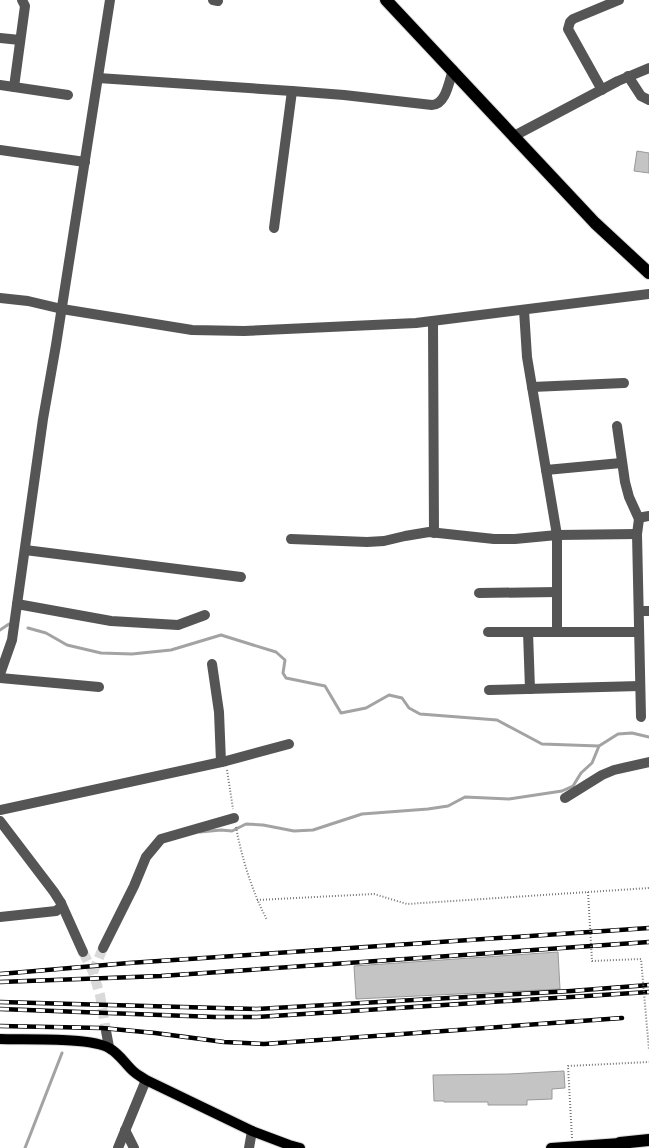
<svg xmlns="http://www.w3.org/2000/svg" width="649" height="1148" font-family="Montserrat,sans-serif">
<rect width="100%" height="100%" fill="#fff"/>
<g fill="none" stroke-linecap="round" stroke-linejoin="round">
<g stroke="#a3a3a3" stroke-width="3">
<polyline points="28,628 46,633 67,645 101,653 132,654 171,650 221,635 276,652 285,660 283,673 286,678 325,686 341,713 366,708 389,695 402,698 409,708 420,714 497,720 542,744 599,746 618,734 632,733 649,737"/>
<polyline points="0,630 9,624"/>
<polyline points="200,832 221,830 232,831 246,824 263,825 294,831 313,830 362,814 428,809 448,806 465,797 509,799 562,791 573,786 581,773 592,763 599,746"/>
<polyline points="25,1148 62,1053"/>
</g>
</g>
<g fill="#c4c4c4" stroke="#999">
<polygon points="637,151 649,153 649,173 634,171"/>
<polygon points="558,952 560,989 356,999 354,966"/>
<polygon points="564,1071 565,1088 552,1089 552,1099 527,1100 527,1105 488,1105 488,1102 444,1102 444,1101 434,1101 433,1075 509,1074"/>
</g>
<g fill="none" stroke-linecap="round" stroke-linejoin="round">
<g stroke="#d9d9d9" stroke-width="10" stroke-dasharray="10 5" stroke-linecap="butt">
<polyline points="83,952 93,972 100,995 106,1031"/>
<polyline points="93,972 103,948"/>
</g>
<g stroke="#dbdbdb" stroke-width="12">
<g id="major">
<path d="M0,1039C24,1040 91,1037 109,1048C120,1054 125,1064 133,1071C137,1075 142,1077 146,1080L252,1131L289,1145L300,1148"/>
<polyline points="551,1148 620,1143"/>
</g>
</g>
<g stroke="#dbdbdb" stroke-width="14">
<g id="highway">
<polyline points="386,0 595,223 649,273"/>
<polyline points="620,1148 620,1143 649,1140"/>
</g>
</g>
<g stroke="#777" stroke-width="2" stroke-dasharray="1 2" stroke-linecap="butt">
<polyline points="227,770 233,809"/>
<path d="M236,827C242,859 252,891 267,920"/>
<polyline points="257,900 374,894 407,904 649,888"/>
<polyline points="572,1138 568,1066 649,1062"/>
</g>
<g stroke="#555" stroke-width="10">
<polyline points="213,0 218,1"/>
<polyline points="0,38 20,40"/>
<polyline points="628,76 641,96 649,100"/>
<path d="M98,78L292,91L344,95L432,105C446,105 449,81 453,70"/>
<polyline points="0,85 68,95"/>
<polyline points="14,87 25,6 22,0"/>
<polyline points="602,90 568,29 570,22 573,19 619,0"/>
<polyline points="514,136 618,81 649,68"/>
<polyline points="0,150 85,162"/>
<polyline points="274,228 292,91"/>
<polyline points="0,298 28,301 62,309 192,330 244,331 416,323 649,294"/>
<polyline points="524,310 527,357 557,535 557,632"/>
<polyline points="433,321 434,533"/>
<polyline points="532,387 624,383"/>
<polyline points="617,426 625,482 629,497 639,519"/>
<polyline points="546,470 621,463"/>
<polyline points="291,539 367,542 384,541 405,536 429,532 494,539 515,539 557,535 637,534"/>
<polyline points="25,550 241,577"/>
<polyline points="479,593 557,592"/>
<polyline points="17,604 111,621 178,625 205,615"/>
<polyline points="639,611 649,611"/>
<polyline points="488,632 639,632"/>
<polyline points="528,632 530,689"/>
<polyline points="212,664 219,712 221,762"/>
<polyline points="0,674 12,640 43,419 56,345 110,0"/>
<polyline points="0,678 99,687"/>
<polyline points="489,690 640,686"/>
<polyline points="641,717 637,534 639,519 643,517 649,516"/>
<polyline points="565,798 602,775 614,770 649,762"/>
<polyline points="0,810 226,761 289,744"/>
<polyline points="0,821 54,892 61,903 61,907 56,911 0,917"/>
<polyline points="61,903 83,952"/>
<polyline points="103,948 134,886 146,857 161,839 234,818"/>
<polyline points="106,1031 109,1047"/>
<polyline points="125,1130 134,1148"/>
<polyline points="118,1148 146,1080"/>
<polyline points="249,1148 252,1131"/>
</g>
<use href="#major" stroke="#000" stroke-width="10"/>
<use href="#highway" stroke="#000" stroke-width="12"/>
<g stroke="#000" stroke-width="4.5">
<g id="rail">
<polyline points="0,974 129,963 649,928"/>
<polyline points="0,982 161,976 649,942"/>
<polyline points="0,1002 257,1009 571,991 649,985"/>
<polyline points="0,1009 215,1017 257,1017 649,992"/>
<polyline points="0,1026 102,1028 155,1033 224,1042 264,1044 622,1018"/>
</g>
</g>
<use href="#rail" stroke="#fff" stroke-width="3" stroke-dasharray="9" stroke-linecap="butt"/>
<polyline stroke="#777" stroke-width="2" stroke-dasharray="1 2" stroke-linecap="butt" points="588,892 592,961 641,959 649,1050"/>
</g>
</svg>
